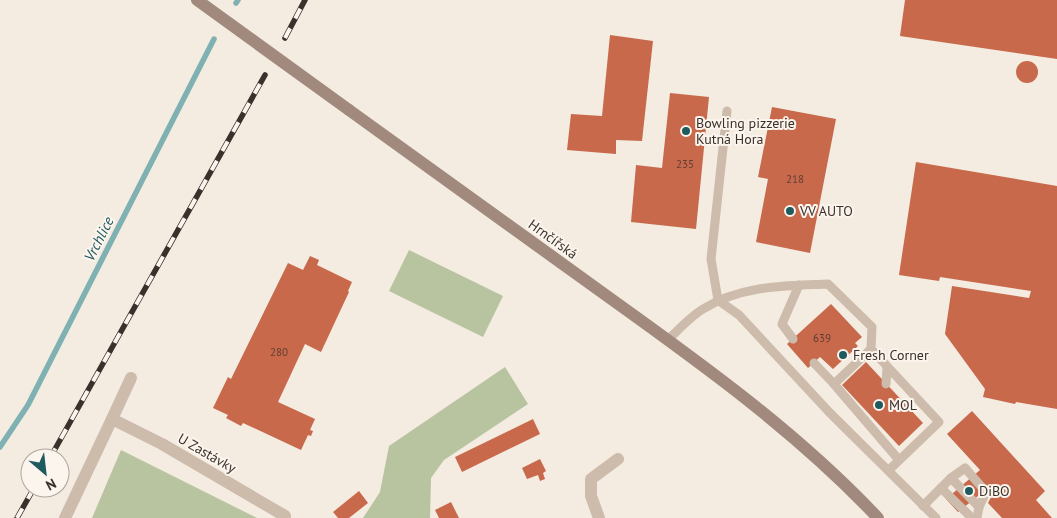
<svg xmlns="http://www.w3.org/2000/svg" width="1057" height="518" font-family="'PT Sans',sans-serif">
<rect width="100%" height="100%" fill="#f4ebe1"/>
<g fill="#b8c4a0">
<polygon points="409,250 503,296 483,337 389,291"/>
<polygon points="505,367 528,404 444,460 431,478 430,518 363,518 380,492 389,446"/>
<polygon points="121,450 257,518 92,518"/>
</g>
<g fill="none" stroke-linecap="round" stroke-linejoin="round">
<g stroke="#7fb0b2" stroke-width="5.5">
<polyline points="236,3 238,0"/>
<polyline points="0,447 28,405 214,39"/>
</g>
</g>
<g fill="#c8694b">
<polygon points="905,0 1057,0 1057,59 900,36"/>
<polygon points="610,35 653,41 642,141 616,140 616,154 567,150 571,114 602,116"/>
<circle cx="1027" cy="72" r="11"/>
<polygon points="670,93 709,97 696,229 631,222 636,165 662,168"/>
<polygon points="772,107 836,119 810,253 756,242 768,179 758,177"/>
<polygon points="916,162 1057,186 1057,409 1016,402 1015,404 983,397 985,389 945,334 952,286 1029,298 1031,291 940,277 939,281 899,275"/>
<polygon points="310,256 319,260 317,265 352,282 348,291 349,292 321,352 305,344 278,402 315,419 310,430 313,431 311,436 308,435 301,450 243,423 241,426 226,418 228,415 213,408 228,377 231,379 288,263 303,270"/>
<polygon points="831,304 862,337 855,343 858,346 833,369 820,357 808,368 787,344"/>
<polygon points="866,362 923,423 899,446 842,385"/>
<polygon points="972,411 1045,491 1036,500 1052,518 1002,518 988,503 996,487 993,484 958,512 946,499 980,470 947,434"/>
<polygon points="533,419 540,434 462,472 455,457"/>
<polygon points="540,459 546,471 543,473 545,479 540,481 538,475 527,479 522,468"/>
<polygon points="359,491 368,503 349,518 338,518 333,512"/>
<polygon points="451,502 459,518 439,518 435,510"/>
</g>
<g fill="none" stroke-linecap="round" stroke-linejoin="round">
<g stroke="#cdbbac" stroke-width="9">
<polyline points="727,111 711,259 718,300 739,315 830,413 936,518"/>
<polyline points="793,339 782,324 799,285"/>
<path d="M668,340C679,329 690,317 703,309C741,285 785,286 828,284L872,327L871,349L939,422L889,470"/>
<polyline points="814,363 834,384 871,349"/>
<polyline points="834,384 899,460"/>
<polyline points="886,384 887,367"/>
<polyline points="951,478 979,507 977,518"/>
<polyline points="941,488 972,518"/>
<polyline points="923,506 951,478 965,468 986,492 979,507"/>
</g>
<g stroke="#cdbbac" stroke-width="12">
<polyline points="112,419 131,378"/>
<polyline points="65,518 112,419 162,444 285,516"/>
<polyline points="599,518 591,496 591,479 618,459"/>
</g>
<path stroke="#a18a7d" stroke-width="12" d="M349,110C435,172 521,234 607,296C702,364 798,433 878,518"/>
<g stroke="#3b302b" stroke-width="5.5">
<g id="rail">
<polyline points="285,38 305,0"/>
<polyline points="50,458 265,75"/>
<polyline points="17,518 34,488"/>
</g>
</g>
<use href="#rail" stroke="#fbf5ee" stroke-width="4" stroke-dasharray="11" stroke-linecap="butt"/>
<polyline stroke="#a18a7d" stroke-width="12" points="197,0 349,110"/>
</g>
<g fill="#1f5a5e" stroke="#fbf5ee" stroke-width="2">
<circle cx="686" cy="131" r="5"/>
<circle cx="790" cy="211" r="5"/>
<circle cx="843" cy="355" r="5"/>
<circle cx="879" cy="405" r="5"/>
<circle cx="969" cy="491" r="5"/>
</g>
<g text-anchor="middle" stroke-width="4" stroke-linejoin="round" paint-order="stroke">
<g font-size="11" fill="#5e3e33">
<text x="685" y="168">235</text>
<text x="795" y="183">218</text>
<text x="822" y="342">639</text>
<text x="279" y="356">280</text>
</g>
<g font-size="14" fill="#3b302b" stroke="#fbf5ee" text-anchor="start">
<text x="696" y="128">Bowling pizzerie<tspan x="696" dy="16">Kutná Hora</tspan></text>
<text x="800" y="216">VV AUTO</text>
<text x="853" y="360">Fresh Corner</text>
<text x="889" y="410">MOL</text>
<text x="979" y="496">DiBO</text>
</g>
<g font-size="14" fill="#3b302b" stroke="#fbf5ee">
<text transform="translate(553 239) rotate(36)" y="5">Hrnčířská</text>
<text transform="translate(207 453) rotate(30)" y="5">U Zastávky</text>
</g>
<g font-size="15" font-style="italic" fill="#1f5a5e" stroke="#fbf5ee">
<text transform="translate(99 239) rotate(-63)" y="5">Vrchlice</text>
</g>
</g>
<g transform="translate(45 473) rotate(152)"><circle r="24" fill="#fbf5ee" stroke="#aea6a0"/>
<path d="M0-4L9 19L0 12L-9 19Z" fill="#1f5a5e"/>
<text y="-8" font-size="14" font-weight="bold" text-anchor="middle" fill="#3b302b">N</text>
</g>
</svg>
